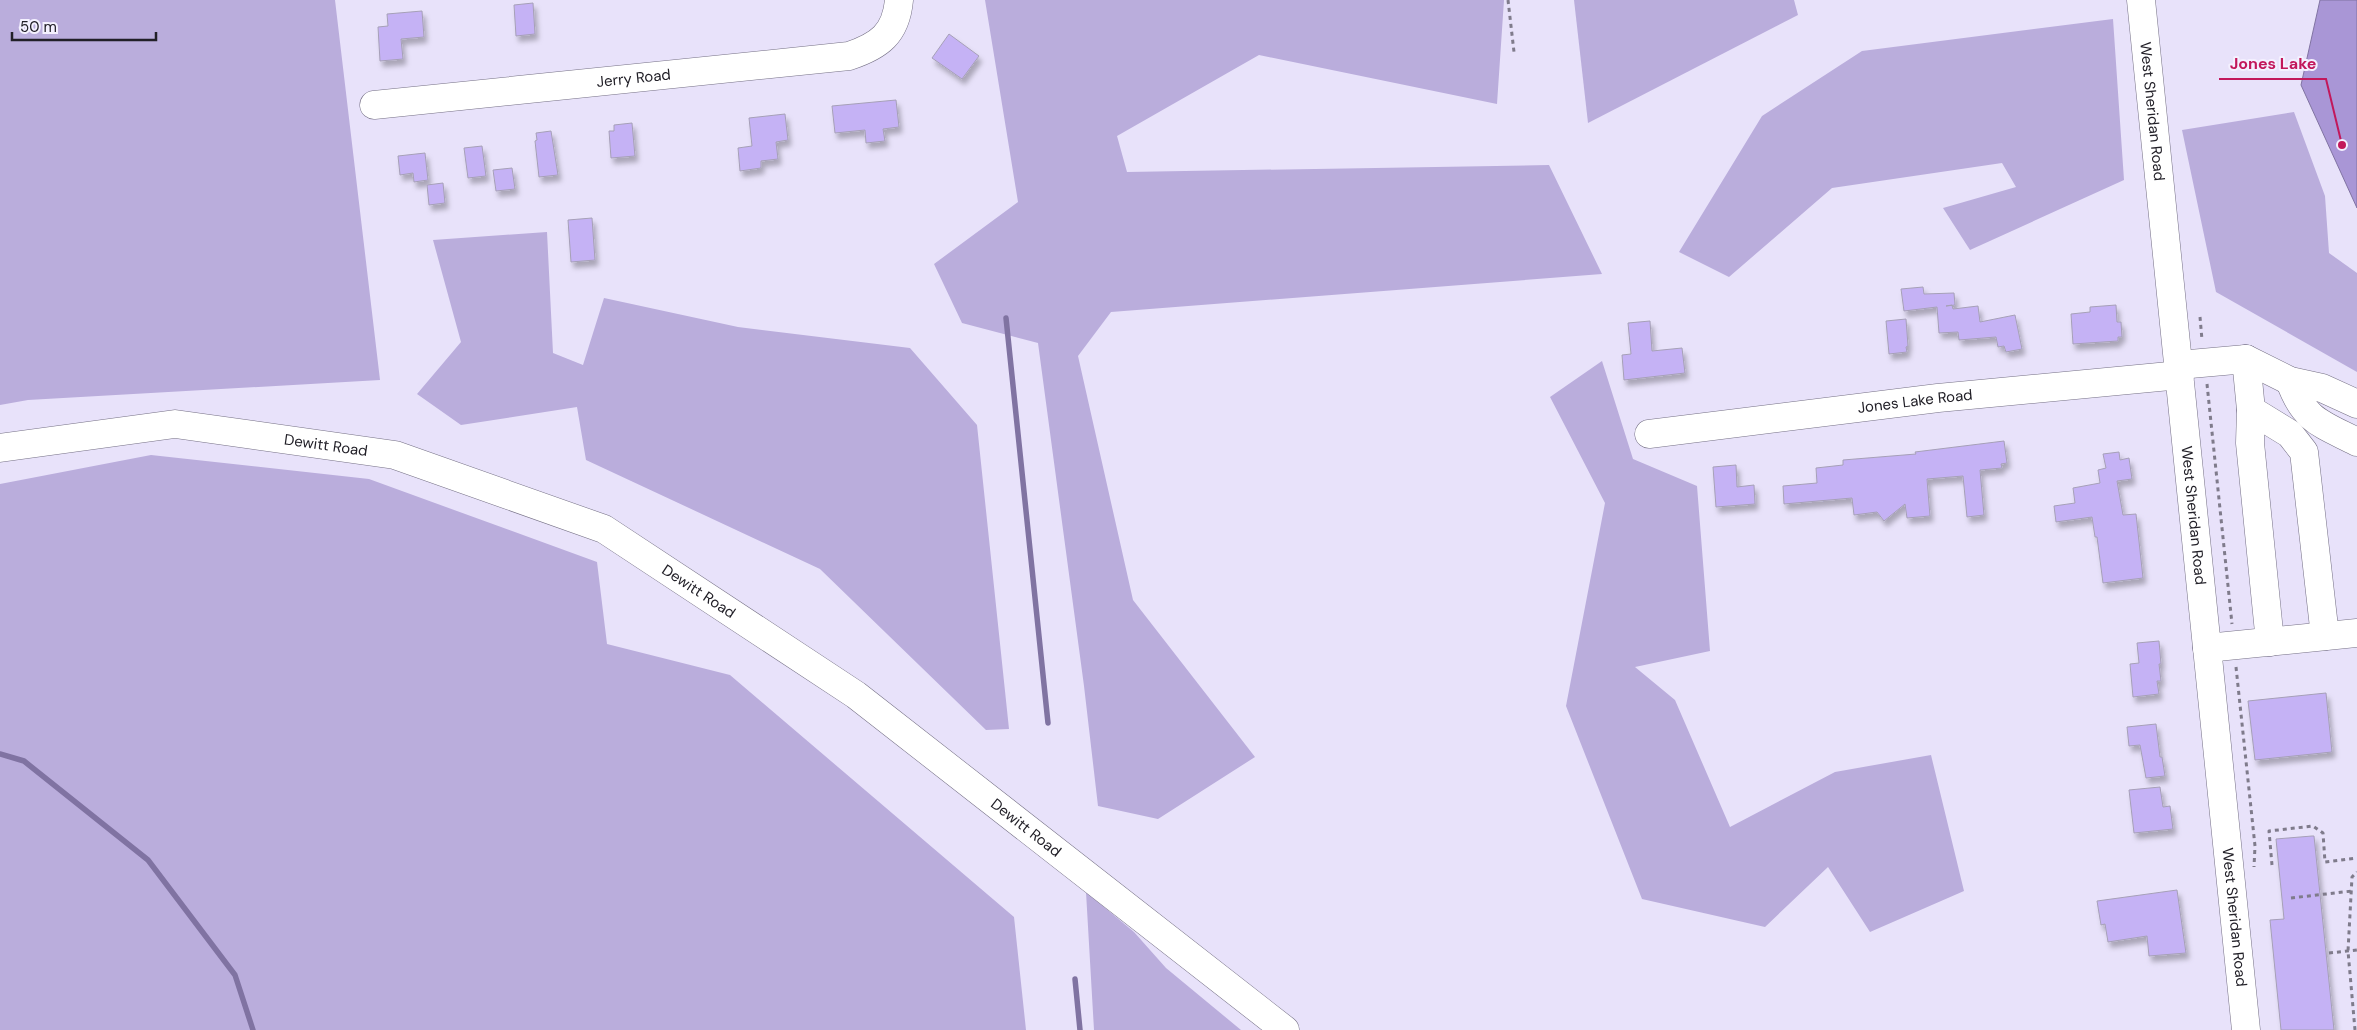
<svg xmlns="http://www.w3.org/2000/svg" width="2357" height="1030" font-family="'DM Sans',sans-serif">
<defs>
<filter id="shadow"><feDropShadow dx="3" dy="5.5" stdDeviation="2.5" flood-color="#0004"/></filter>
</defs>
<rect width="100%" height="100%" fill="#e8e2fa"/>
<g fill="#baaddc">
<polygon points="0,0 335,0 380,380 28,400 0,405"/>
<polygon points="985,0 1504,0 1497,104 1259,55 1117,136 1127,172 1549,165 1602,274 1111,312 1078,356 1133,600 1255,757 1158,819 1098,806 1084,686 1038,343 962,323 934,264 1018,202"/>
<polygon points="1574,0 1794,0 1798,15 1588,123"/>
<polygon points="2113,19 2124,180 1970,250 1943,208 2016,187 2002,163 1832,188 1729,277 1679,252 1762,116 1862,51"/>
<polygon points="2294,112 2325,196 2329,253 2357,273 2357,372 2216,292 2182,130"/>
<polygon points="547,232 553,353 583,365 604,298 738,327 910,348 977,425 1009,729 986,730 820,569 586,460 577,407 461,425 417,394 461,342 433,240"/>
<polygon points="1602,361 1633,459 1697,486 1710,651 1635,667 1675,700 1730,827 1835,772 1931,755 1964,891 1870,932 1828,867 1765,927 1642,899 1566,706 1605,503 1550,397"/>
<polygon points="151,455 369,479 597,562 607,644 730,675 1014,917 1026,1030 0,1030 0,484"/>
<polygon points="1086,892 1134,932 1166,968 1241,1030 1094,1030"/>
</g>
<polygon fill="#a996d6" stroke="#8073a2" points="2320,0 2357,0 2357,208 2301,85"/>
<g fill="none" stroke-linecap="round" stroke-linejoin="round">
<g stroke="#8073a2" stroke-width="5.5">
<polyline points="1006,318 1048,723"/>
<polyline points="0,754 24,761 148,860 235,975 253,1030"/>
<polyline points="1075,979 1080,1030"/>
</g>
</g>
<g fill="#c5b2f5" stroke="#a6a0b7" filter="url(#shadow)">
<polygon points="533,3 535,34 516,36 514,5"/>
<polygon points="422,11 424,37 401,39 403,59 380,61 378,27 388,26 387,14"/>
<polygon points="949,34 979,56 962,79 932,58"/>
<polygon points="896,100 899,127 883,129 885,141 866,143 865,130 835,133 832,106"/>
<polygon points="785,114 788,140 776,142 778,159 761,161 761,168 740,171 738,148 752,146 749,118"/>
<polygon points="632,123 635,156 611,158 609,131 614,131 614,125"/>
<polygon points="551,131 558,175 539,177 535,141 537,140 536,133"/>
<polygon points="482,146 486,176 468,178 464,148"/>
<polygon points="425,153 428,180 414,182 413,173 400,175 398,156"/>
<polygon points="512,168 515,189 496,191 493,170"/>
<polygon points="443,183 445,203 429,205 427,185"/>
<polygon points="592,218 595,260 571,262 568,220"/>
<polygon points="1923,287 1924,294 1954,293 1955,305 1946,306 1952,305 1953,309 1978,306 1980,322 2015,315 2022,349 2006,352 2004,346 1998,347 1996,337 1959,340 1958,332 1939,333 1937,307 1904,311 1901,289"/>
<polygon points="2116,305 2117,322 2121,322 2122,337 2118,337 2118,341 2073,344 2071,314 2090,312 2090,307"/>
<polygon points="1906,319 1908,346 1906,347 1907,352 1889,354 1886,321"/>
<polygon points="1650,321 1652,351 1682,348 1685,373 1624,380 1622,355 1631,354 1628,323"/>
<polygon points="2004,441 2007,463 2001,464 2002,468 1980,470 1984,515 1967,517 1963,476 1927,479 1930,516 1907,518 1905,504 1884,521 1877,512 1854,515 1852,498 1784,504 1783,486 1817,483 1816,468 1843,465 1843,460 1916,454 1915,452"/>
<polygon points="2119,452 2120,460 2129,458 2132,479 2117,481 2123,515 2136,514 2143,578 2103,583 2097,537 2095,537 2092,517 2056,522 2054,506 2075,503 2073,488 2100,483 2098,470 2106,468 2103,454"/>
<polygon points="1736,465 1737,487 1754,485 1755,504 1716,507 1713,467"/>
<polygon points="2159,641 2161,664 2159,664 2161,681 2157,681 2159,694 2133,697 2130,664 2139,663 2137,643"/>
<polygon points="2326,693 2332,752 2255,760 2248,701"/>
<polygon points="2156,724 2160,757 2162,757 2165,776 2146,778 2140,745 2129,746 2127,727"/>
<polygon points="2160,787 2163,807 2170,806 2173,829 2134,833 2129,790"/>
<polygon points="2312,836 2314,836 2334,1030 2281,1030 2270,920 2284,919 2276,839"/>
<polygon points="2177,890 2186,953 2149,956 2147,936 2108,942 2105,924 2101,925 2097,901"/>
</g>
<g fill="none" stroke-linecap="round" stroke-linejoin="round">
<g stroke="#757085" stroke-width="29">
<g id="minor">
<path id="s1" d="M2141,0L2246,1030"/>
<path id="s2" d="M374,105L849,56C879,46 896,34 899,0"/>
<polyline points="2246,359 2251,410 2250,443 2270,642"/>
<polyline points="2179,365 2246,359 2290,381 2322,388 2357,404"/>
<path d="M2290,381C2304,421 2322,424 2357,442"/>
<polyline points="2251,410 2290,434 2304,452 2325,636"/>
<path id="s3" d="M1649,434L1938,398L2180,375"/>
<path id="s4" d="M0,448L175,424L395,455L604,529L856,695L1285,1030"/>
<polyline points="2207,648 2357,633"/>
</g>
</g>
<g stroke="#7f7b8b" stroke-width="3" stroke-dasharray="4 4" stroke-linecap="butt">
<polyline points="1508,0 1514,52"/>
<polyline points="2200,317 2202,340"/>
<polyline points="2207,384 2232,624"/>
<polyline points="2236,667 2255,846 2254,867"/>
<polyline points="2272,865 2269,831 2313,826 2323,833 2325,862 2357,858"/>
<polyline points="2291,898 2352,891"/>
<polyline points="2329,953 2357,950"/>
<polyline points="2355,1030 2348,951 2352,877 2357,872"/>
</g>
<use href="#minor" stroke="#fff" stroke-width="28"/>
</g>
<g text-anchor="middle" stroke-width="4" stroke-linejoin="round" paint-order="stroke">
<g font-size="15" fill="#222028" stroke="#f4f1ff">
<text dy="5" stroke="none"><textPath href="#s2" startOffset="261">Jerry Road</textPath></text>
<text dy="5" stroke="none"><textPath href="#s1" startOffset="112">West Sheridan Road</textPath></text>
<text dy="5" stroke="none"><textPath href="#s3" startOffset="268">Jones Lake Road</textPath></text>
<text dy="5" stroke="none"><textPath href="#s4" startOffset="329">Dewitt Road</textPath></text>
<text dy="5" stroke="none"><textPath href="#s1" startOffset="518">West Sheridan Road</textPath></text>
<text dy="5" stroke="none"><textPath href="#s4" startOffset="734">Dewitt Road</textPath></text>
<text dy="5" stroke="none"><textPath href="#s4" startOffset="1138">Dewitt Road</textPath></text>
<text dy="5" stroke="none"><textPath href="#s1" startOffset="922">West Sheridan Road</textPath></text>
</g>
</g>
<path fill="none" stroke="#c2185b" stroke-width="2" d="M2342 145L2326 79H2219"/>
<circle fill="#c2185b" stroke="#f4f1ff" stroke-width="2" cx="2342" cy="145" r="5"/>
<g font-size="16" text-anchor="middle" font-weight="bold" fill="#c2185b" stroke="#f4f1ff" stroke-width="4" stroke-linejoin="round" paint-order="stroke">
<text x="2273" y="69">Jones Lake</text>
</g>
<path d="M12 32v8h144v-8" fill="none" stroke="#222028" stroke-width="2.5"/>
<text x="20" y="32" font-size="15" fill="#222028" stroke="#f4f1ff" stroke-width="4" paint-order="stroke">50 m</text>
</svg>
